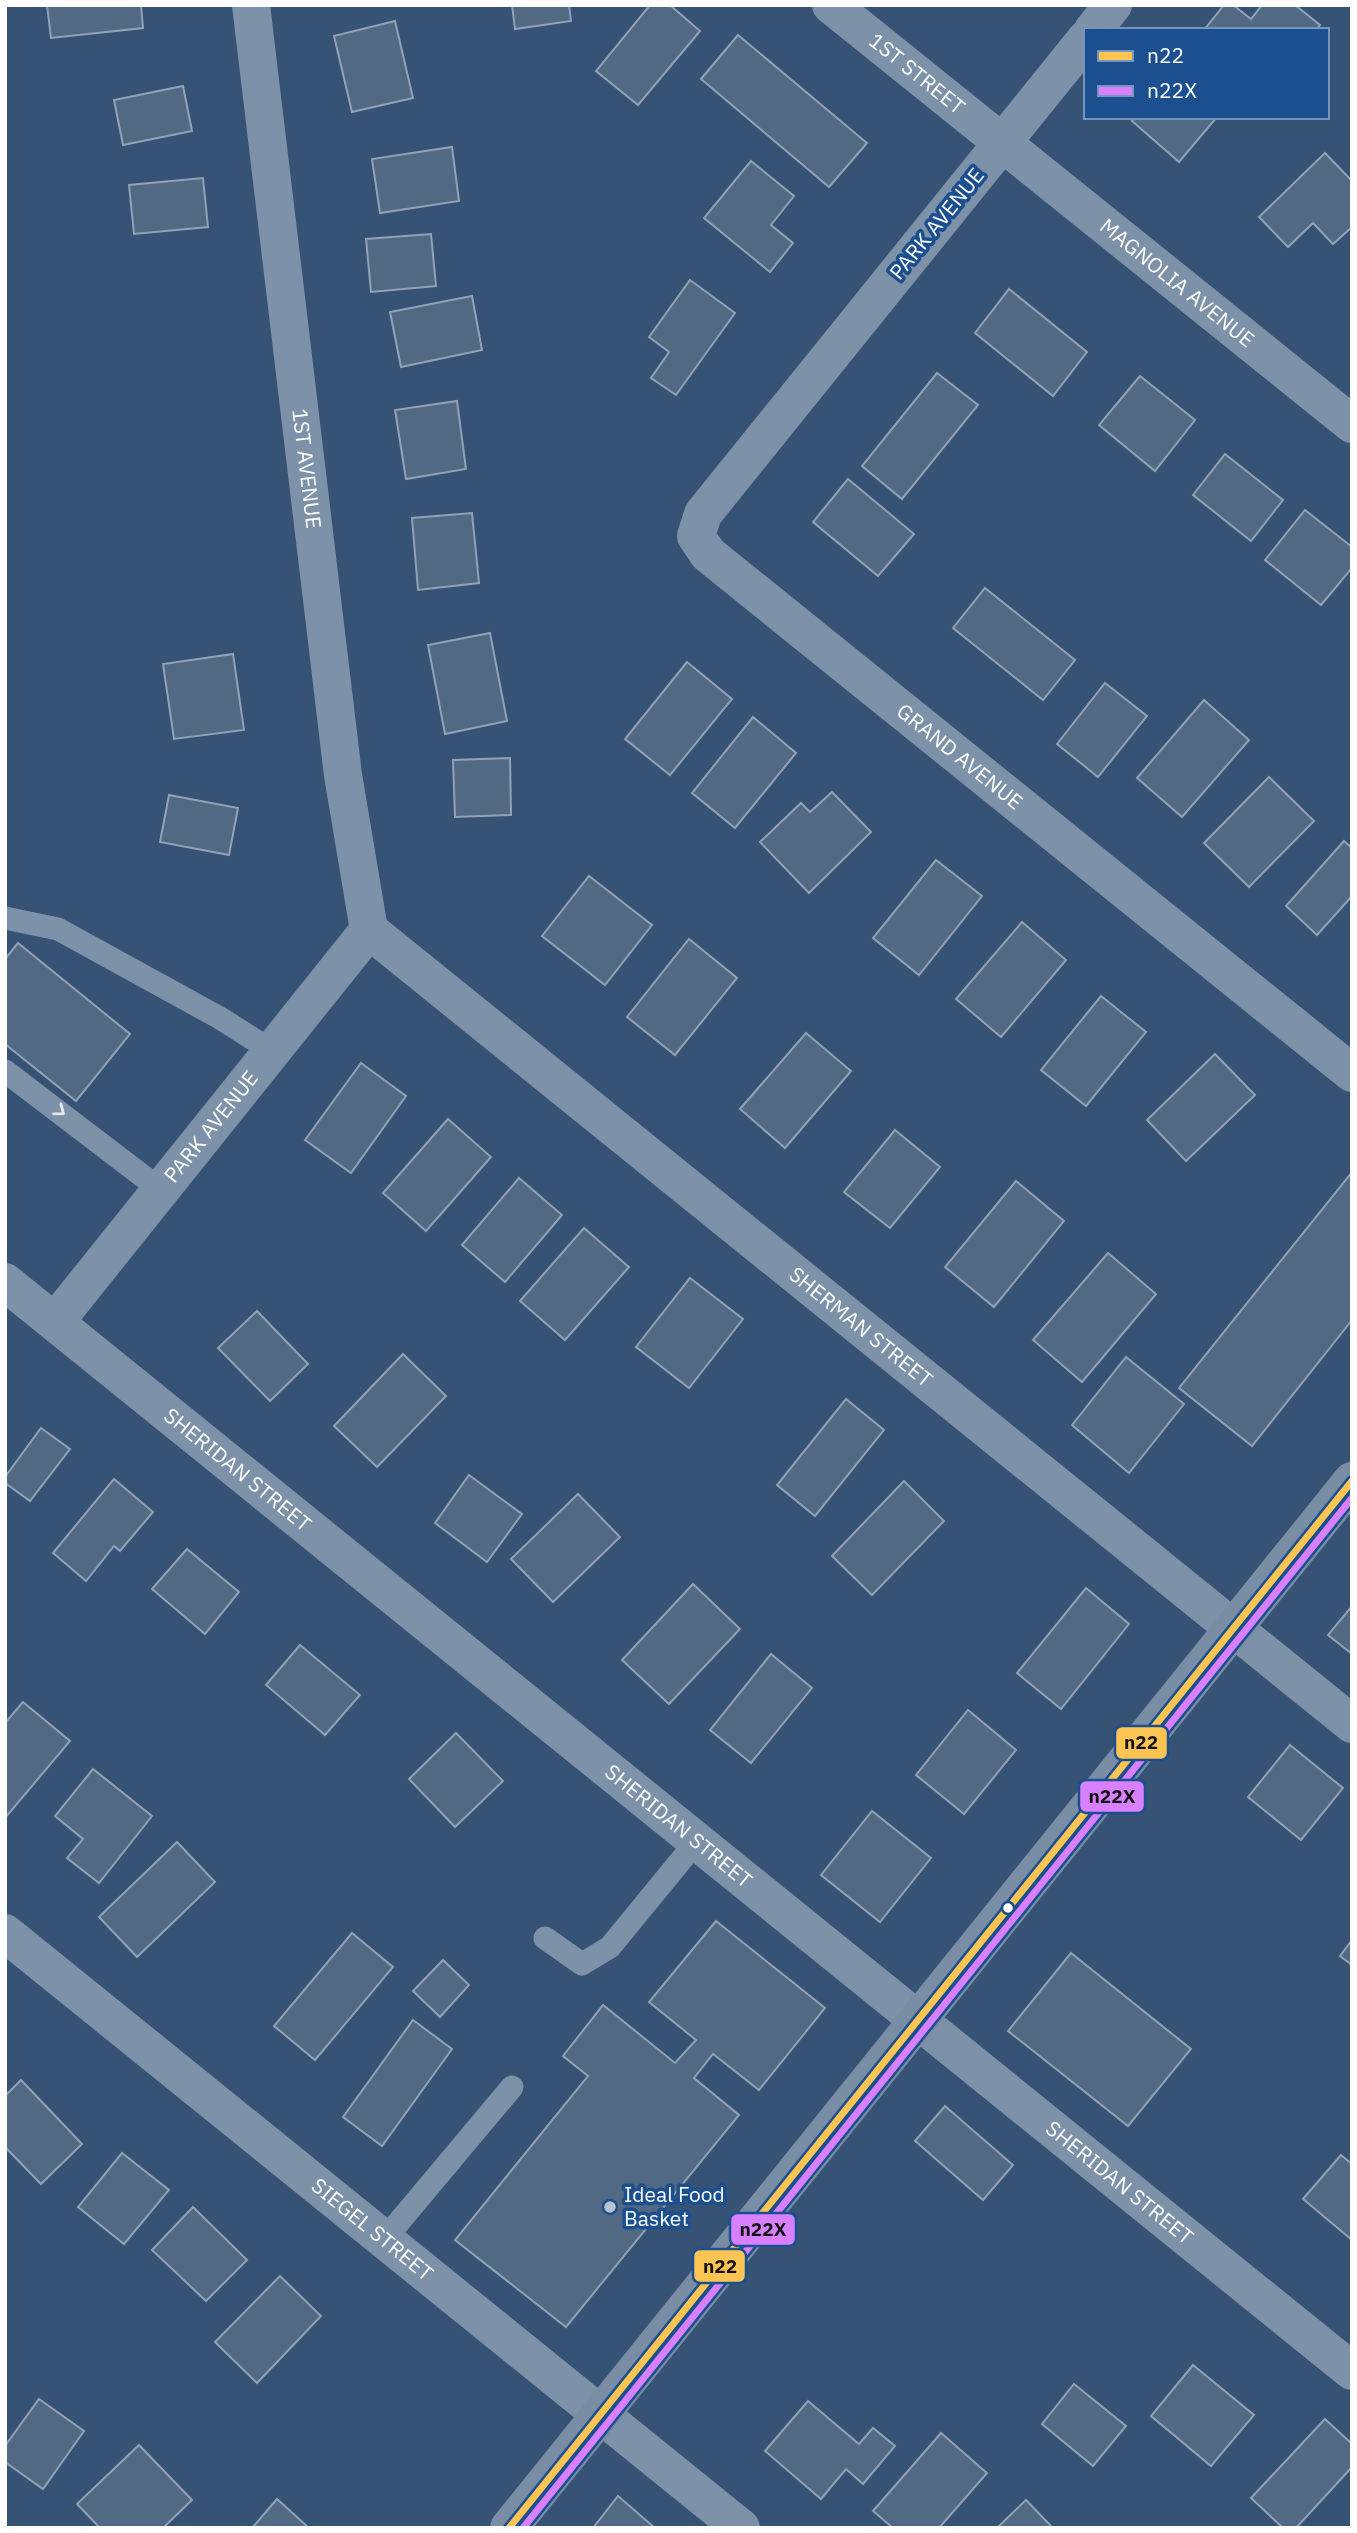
<svg xmlns="http://www.w3.org/2000/svg" width="1357" height="2533" font-family="'IBM Plex Sans',sans-serif">
<rect width="100%" height="100%" fill="#365274"/>
<g fill="#526984" stroke="#92a2b6" stroke-width="2">
<polygon points="47,5 141,5 143,28 51,38"/>
<polygon points="512,5 569,5 571,21 515,29"/>
<polygon points="650,5 670,5 700,31 638,105 596,71"/>
<polygon points="1224,5 1233,5 1251,19 1262,5 1295,5 1320,25 1316,30 1204,30"/>
<polygon points="395,21 413,98 352,112 334,36"/>
<polygon points="738,35 867,143 829,187 701,79"/>
<polygon points="183,86 192,131 123,145 114,100"/>
<polygon points="1136,117 1217,117 1179,162 1132,121"/>
<polygon points="452,147 459,201 380,213 372,159"/>
<polygon points="1325,153 1352,181 1352,227 1333,244 1313,223 1288,247 1259,217"/>
<polygon points="751,161 794,196 771,225 793,243 770,272 704,218"/>
<polygon points="203,178 208,227 134,234 129,185"/>
<polygon points="431,234 436,286 371,292 366,239"/>
<polygon points="690,280 735,313 676,395 651,378 669,352 649,337"/>
<polygon points="1009,289 1087,352 1053,396 975,333"/>
<polygon points="472,296 482,350 401,367 390,312"/>
<polygon points="937,373 978,405 902,499 862,466"/>
<polygon points="1140,376 1195,420 1155,471 1099,425"/>
<polygon points="457,401 466,469 406,479 395,410"/>
<polygon points="1225,454 1283,500 1251,541 1193,495"/>
<polygon points="848,479 914,534 878,576 813,522"/>
<polygon points="1305,510 1352,547 1352,568 1321,605 1265,560"/>
<polygon points="472,513 479,583 418,590 412,518"/>
<polygon points="985,588 1075,660 1043,700 953,628"/>
<polygon points="490,633 507,721 445,734 428,645"/>
<polygon points="233,654 244,730 174,739 163,664"/>
<polygon points="687,662 732,699 670,775 625,739"/>
<polygon points="1105,683 1147,716 1098,777 1057,744"/>
<polygon points="1204,700 1249,740 1182,817 1137,778"/>
<polygon points="753,717 796,753 735,828 692,793"/>
<polygon points="510,758 511,815 455,817 453,760"/>
<polygon points="1269,777 1314,821 1249,887 1204,843"/>
<polygon points="832,792 871,832 809,893 760,842 801,803 810,812"/>
<polygon points="169,795 238,808 229,855 160,842"/>
<polygon points="1344,841 1352,848 1352,896 1317,935 1286,906"/>
<polygon points="936,860 982,896 919,975 873,938"/>
<polygon points="589,876 652,925 605,985 542,936"/>
<polygon points="1022,922 1066,960 1001,1037 956,999"/>
<polygon points="689,939 737,978 675,1055 627,1017"/>
<polygon points="18,943 130,1034 76,1101 5,1044 5,959"/>
<polygon points="1101,996 1146,1032 1086,1106 1041,1070"/>
<polygon points="806,1033 851,1071 785,1148 740,1109"/>
<polygon points="1215,1054 1255,1095 1186,1161 1147,1120"/>
<polygon points="361,1063 406,1096 351,1173 305,1140"/>
<polygon points="448,1119 491,1157 426,1231 383,1193"/>
<polygon points="895,1130 940,1167 890,1228 844,1192"/>
<polygon points="1352,1172 1352,1320 1252,1446 1179,1388"/>
<polygon points="519,1178 562,1215 505,1282 462,1245"/>
<polygon points="1016,1181 1064,1221 994,1307 945,1267"/>
<polygon points="584,1228 629,1267 565,1340 520,1301"/>
<polygon points="1108,1253 1156,1294 1082,1382 1033,1340"/>
<polygon points="690,1278 743,1319 689,1388 636,1347"/>
<polygon points="257,1311 308,1364 270,1401 218,1348"/>
<polygon points="403,1354 446,1396 377,1467 334,1426"/>
<polygon points="1126,1357 1184,1404 1129,1473 1072,1425"/>
<polygon points="846,1399 884,1430 815,1516 777,1485"/>
<polygon points="41,1428 70,1449 30,1501 5,1483 5,1477"/>
<polygon points="469,1475 522,1514 487,1562 435,1523"/>
<polygon points="114,1479 153,1512 120,1551 114,1546 86,1581 53,1553"/>
<polygon points="904,1481 944,1521 872,1595 832,1556"/>
<polygon points="578,1494 620,1537 553,1602 511,1559"/>
<polygon points="187,1549 239,1592 205,1634 152,1589"/>
<polygon points="693,1584 740,1629 669,1704 622,1660"/>
<polygon points="1086,1588 1129,1624 1061,1709 1017,1673"/>
<polygon points="1352,1606 1352,1654 1328,1635"/>
<polygon points="300,1645 360,1695 325,1735 266,1685"/>
<polygon points="771,1654 812,1688 751,1763 710,1730"/>
<polygon points="23,1702 70,1741 5,1818 5,1723"/>
<polygon points="968,1710 1016,1750 964,1814 916,1775"/>
<polygon points="456,1733 503,1781 455,1827 409,1779"/>
<polygon points="1290,1745 1343,1788 1301,1840 1248,1797"/>
<polygon points="93,1769 152,1816 99,1883 67,1858 83,1839 55,1816"/>
<polygon points="872,1811 931,1858 880,1922 821,1875"/>
<polygon points="177,1842 215,1882 137,1957 99,1917"/>
<polygon points="716,1921 825,2008 759,2090 713,2054 694,2078 739,2115 566,2327 455,2240 588,2076 563,2056 603,2005 675,2063 696,2040 649,2002"/>
<polygon points="352,1933 393,1967 315,2060 274,2026"/>
<polygon points="1352,1940 1352,1965 1340,1956"/>
<polygon points="1071,1953 1191,2049 1128,2126 1008,2031"/>
<polygon points="443,1960 469,1985 440,2017 413,1991"/>
<polygon points="413,2020 452,2049 382,2146 343,2117"/>
<polygon points="21,2080 82,2144 41,2184 5,2147 5,2096"/>
<polygon points="945,2106 1013,2165 983,2200 915,2141"/>
<polygon points="122,2153 169,2190 124,2244 78,2207"/>
<polygon points="1341,2155 1352,2164 1352,2240 1303,2199"/>
<polygon points="193,2207 247,2260 206,2301 152,2250"/>
<polygon points="280,2276 321,2316 257,2383 215,2342"/>
<polygon points="1193,2365 1254,2415 1211,2466 1151,2416"/>
<polygon points="1074,2384 1126,2426 1093,2466 1042,2424"/>
<polygon points="39,2399 84,2431 43,2489 5,2462 5,2446"/>
<polygon points="808,2401 859,2444 873,2428 895,2446 863,2484 846,2469 821,2499 765,2451"/>
<polygon points="1325,2419 1352,2444 1352,2467 1296,2528 1283,2528 1251,2498"/>
<polygon points="941,2433 987,2473 939,2528 893,2528 873,2511"/>
<polygon points="139,2445 192,2500 163,2528 100,2528 77,2504"/>
<polygon points="618,2496 655,2528 593,2528"/>
<polygon points="277,2499 309,2528 252,2528"/>
<polygon points="1026,2500 1053,2528 997,2528"/>
</g>
<g fill="none" stroke-linecap="round" stroke-linejoin="round">
<g stroke="#7d92a8" stroke-width="23">
<polyline points="5,918 58,929 220,1018 272,1051"/>
<polyline points="5,1071 161,1190"/>
<polyline points="545,1938 582,1964 610,1947 696,1842"/>
<polyline points="383,2241 512,2087"/>
</g>
<g stroke="#7d92a8" stroke-width="38">
<path id="s1" d="M251,5L343,775L369,930"/>
<path id="s2" d="M831,5L1352,424"/>
<polyline points="1093,30 1113,5"/>
<path id="s3" d="M1086,39L703,514L696,536L708,554L1352,1073"/>
<path id="s4" d="M369,930L1352,1724"/>
<path id="s5" d="M5,1282L1352,2371"/>
<path id="s6" d="M55,1322L369,930"/>
<path id="s7" d="M5,1933L741,2528"/>
</g>
<polyline stroke="#798da4" stroke-width="38" points="509,2528 1352,1481"/>
<g stroke="#1b4f8f" stroke-width="12">
<polyline id="bus-1" points="509,2528 1352,1481"/>
</g>
<g stroke="#1b4f8f" stroke-width="12">
<polyline id="bus-2" points="523,2528 1352,1498"/>
</g>
<use href="#bus-1" stroke="#fcc553" stroke-width="7"/>
<use href="#bus-2" stroke="#d880ff" stroke-width="7"/>
</g>
<defs><path id="oneway-chevron" d="M-2-3.5L2.5 0L-2 3.5" fill="none" stroke-width="1.6" stroke-linecap="round" stroke-linejoin="round" transform="scale(1.75)"/></defs>
<use stroke="#e5e9ee" href="#oneway-chevron" transform="translate(60 1111) rotate(37)"/>
<circle fill="#fff" stroke="#1b4f8f" stroke-width="2.5" cx="1008" cy="1908" r="6"/>
<circle fill="#b9c2ce" stroke="#1b4f8f" stroke-width="2.5" cx="610" cy="2207" r="7"/>
<g text-anchor="middle" stroke-width="7" stroke-linejoin="round" paint-order="stroke">
<g font-size="21" fill="#fff" stroke="#1b4f8f">
<text dy="7" stroke="none"><textPath href="#s2" startOffset="110">1ST STREET</textPath></text>
<text transform="translate(937 224) rotate(-51)" y="7">PARK AVENUE</text>
<text dy="7" stroke="none"><textPath href="#s2" startOffset="444">MAGNOLIA AVENUE</textPath></text>
<text dy="7" stroke="none"><textPath href="#s1" startOffset="467">1ST AVENUE</textPath></text>
<text dy="7" stroke="none"><textPath href="#s3" startOffset="978">GRAND AVENUE</textPath></text>
<text dy="7" stroke="none"><textPath href="#s6" startOffset="250">PARK AVENUE</textPath></text>
<text dy="7" stroke="none"><textPath href="#s4" startOffset="632">SHERMAN STREET</textPath></text>
<text dy="7" stroke="none"><textPath href="#s5" startOffset="299">SHERIDAN STREET</textPath></text>
<text dy="7" stroke="none"><textPath href="#s5" startOffset="866">SHERIDAN STREET</textPath></text>
<text dy="7" stroke="none"><textPath href="#s5" startOffset="1433">SHERIDAN STREET</textPath></text>
<text dy="7" stroke="none"><textPath href="#s7" startOffset="472">SIEGEL STREET</textPath></text>
</g>
<g font-size="21" fill="#fff" stroke="#1b4f8f" text-anchor="start">
<text x="624" y="2202">Ideal Food<tspan x="624" dy="24">Basket</tspan></text>
</g>
</g>
<g stroke="#1b4f8f" stroke-width="2.5">
<rect x="1115" y="1726" width="53" height="34" rx="7" fill="#fcc553"/>
<rect x="1079" y="1780" width="66" height="33" rx="7" fill="#d880ff"/>
<rect x="730" y="2213" width="66" height="33" rx="7" fill="#d880ff"/>
<rect x="693" y="2249" width="53" height="34" rx="7" fill="#fcc553"/>
</g>
<g font-size="19" text-anchor="middle" font-weight="bold" fill="#111">
<text x="1141" y="1749">n22</text>
<text x="1112" y="1803">n22X</text>
<text x="763" y="2236">n22X</text>
<text x="720" y="2273">n22</text>
</g>
<rect width="1357" height="2533" fill="none" stroke="#ffffff" stroke-width="14"/>
<rect x="1084" y="28" width="245" height="91" fill="#1b4f8f" stroke="#7695bc" stroke-width="2"/>
<rect x="1098" y="51" width="35" height="10" fill="#fcc553" stroke="#7695bc" stroke-width="2"/>
<text x="1147" y="63" font-size="21" fill="#ffffff">n22</text>
<rect x="1098" y="86" width="35" height="10" fill="#d880ff" stroke="#7695bc" stroke-width="2"/>
<text x="1147" y="98" font-size="21" fill="#ffffff">n22X</text>
</svg>
